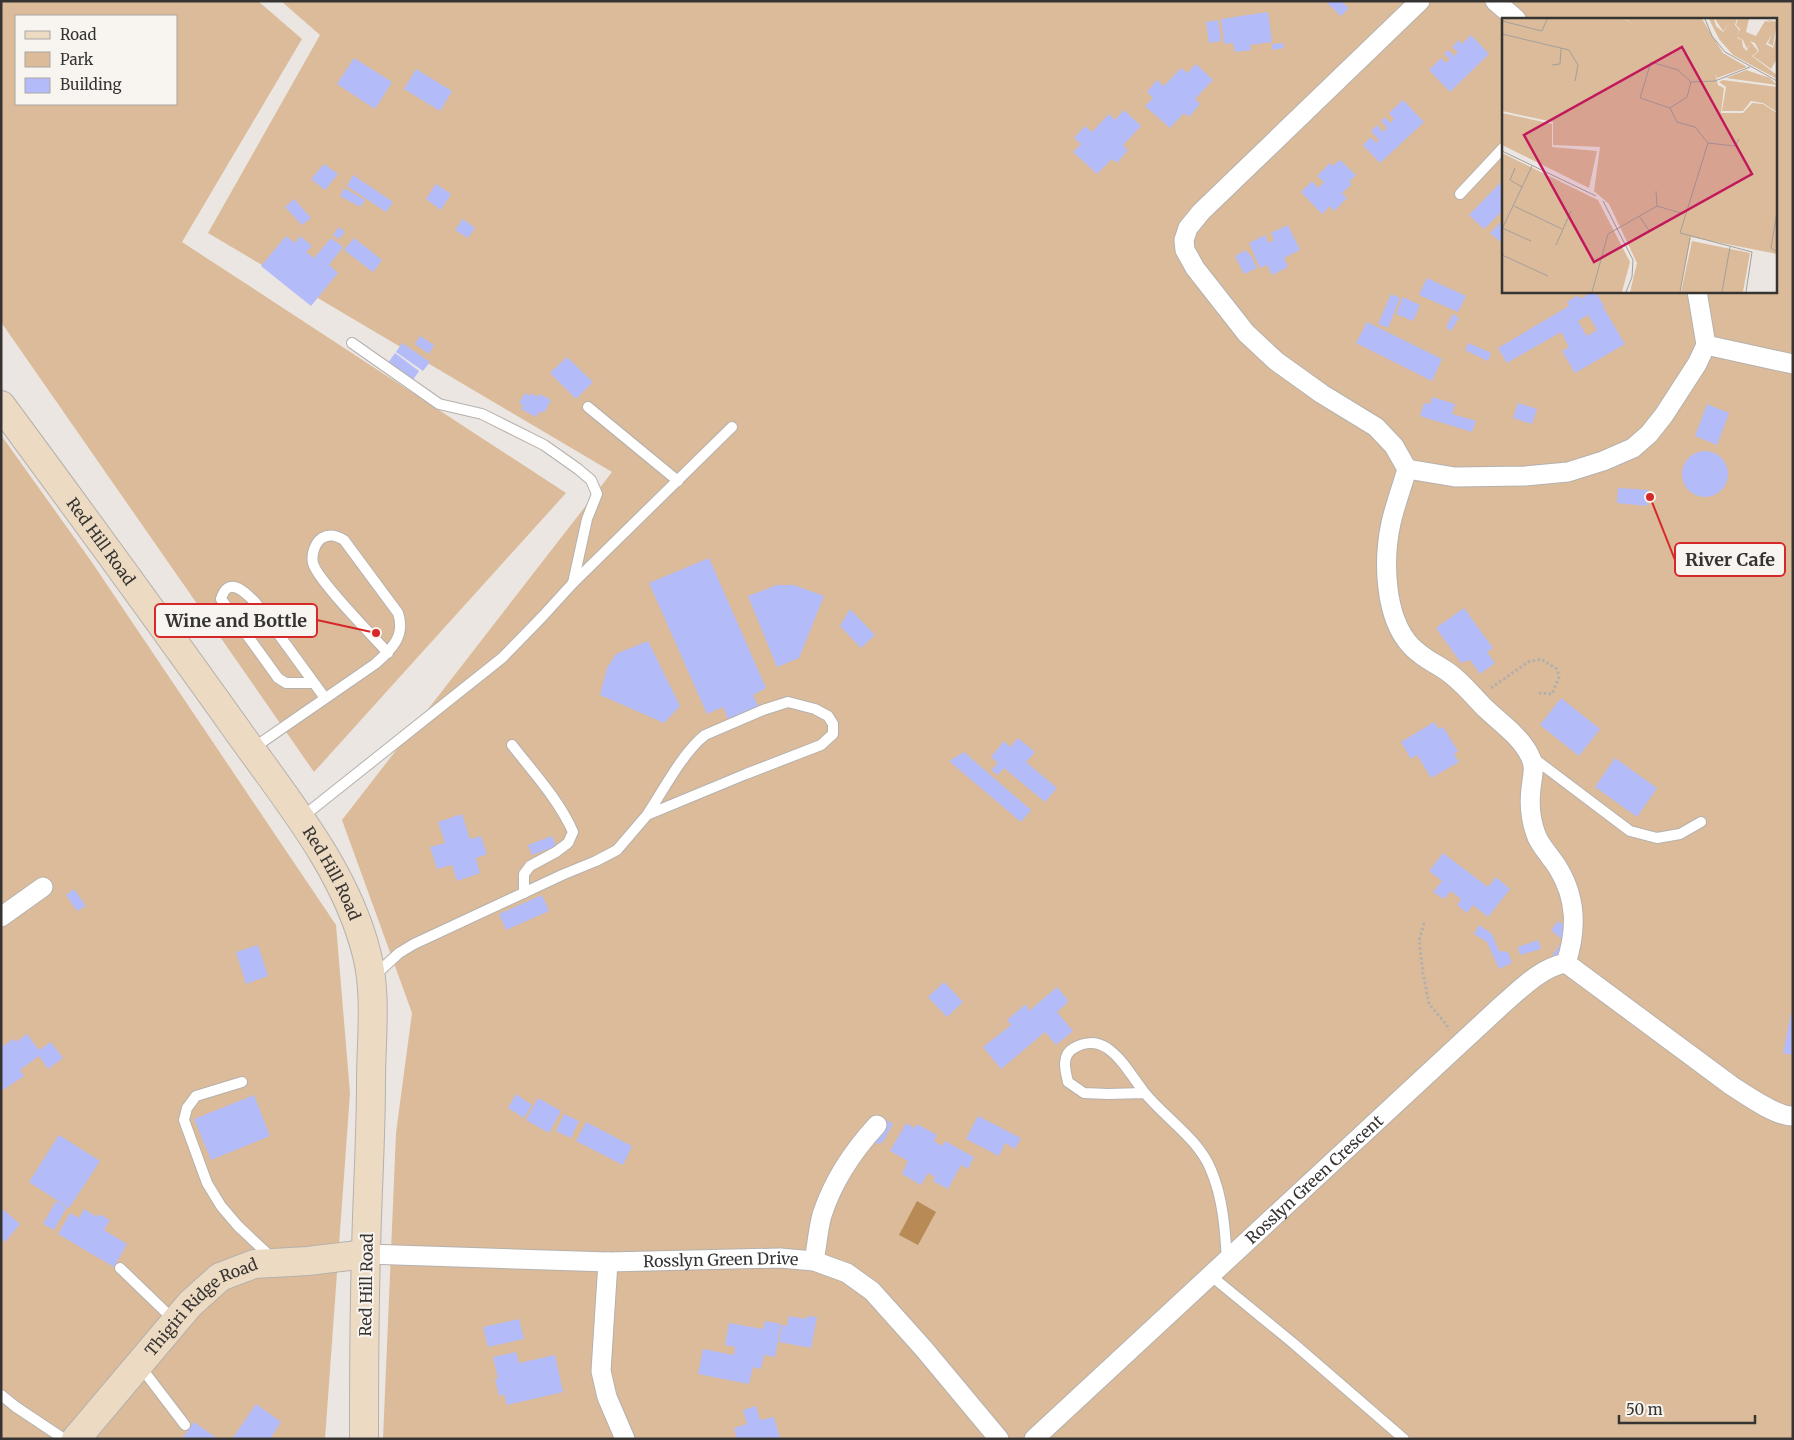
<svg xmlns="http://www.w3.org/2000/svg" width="1794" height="1440" font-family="Merriweather,serif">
<rect width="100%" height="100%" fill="#ebe6e2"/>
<g fill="#dbbb99" fill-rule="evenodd">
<path d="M1,1H258L302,39L182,242L566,493L314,772L1,322ZM16,16H176V104H16Z"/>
<path d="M281,1H1793V1439H383L396,1133L412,1013L342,820L612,472L208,233L320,35ZM1503,19H1775V291H1503Z"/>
<polygon points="1,435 91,561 336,925 350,1093 325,1439 1,1439"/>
</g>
<polygon fill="#b78a56" points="917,1201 936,1212 918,1245 899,1235"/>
<g fill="#b3bbf9" fill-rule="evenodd">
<polygon points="1328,1 1341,1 1349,8 1341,16 1327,3"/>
<polygon points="1268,12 1272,42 1250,45 1251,50 1235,52 1233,43 1224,44 1221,19"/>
<polygon points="1218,20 1221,41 1209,43 1206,22"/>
<polygon points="1471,35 1489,54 1450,92 1429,70 1441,58 1446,63 1450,59 1444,54 1449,50 1454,56 1458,52 1452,47 1459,40 1462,44"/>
<polygon points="1283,43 1284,48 1272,50 1272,44"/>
<polygon points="354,58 392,82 375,109 337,84"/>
<polygon points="1196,64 1213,80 1195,99 1200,104 1189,117 1184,113 1170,128 1145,106 1153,98 1147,92 1157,80 1164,86 1181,68 1187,73"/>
<polygon points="416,69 452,91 440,111 404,89"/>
<polygon points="1403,100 1424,122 1380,163 1363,145 1371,137 1376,143 1379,140 1371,131 1377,125 1383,132 1387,128 1381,121 1385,117 1390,123 1394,119 1389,113"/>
<polygon points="1124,110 1141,126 1123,145 1128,150 1117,163 1112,159 1097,174 1073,152 1081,144 1074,138 1085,126 1092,132 1109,114 1115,120"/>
<polygon points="1340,160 1356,175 1349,182 1352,184 1342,193 1347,198 1334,211 1330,206 1322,214 1301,192 1312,181 1318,188 1324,182 1317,176 1330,163 1333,166"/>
<polygon points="324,164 338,174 325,190 311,179"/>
<polygon points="353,175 393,202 386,212 347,186"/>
<polygon points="1503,180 1503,210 1484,229 1469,215"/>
<polygon points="436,184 451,194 441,210 426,199"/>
<polygon points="344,188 365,200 360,207 340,196"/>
<polygon points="294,199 311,218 302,225 285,207"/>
<polygon points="463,219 475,228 468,238 455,230"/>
<polygon points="1503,220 1503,244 1490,233"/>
<polygon points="1288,225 1300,250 1284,258 1288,267 1272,275 1267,265 1260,268 1249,243 1265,235 1268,243 1274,240 1271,233"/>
<polygon points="339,227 345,232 339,239 333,235"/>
<polygon points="286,236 295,243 300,236 312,246 306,252 314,258 331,238 343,247 329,265 338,273 311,306 261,266"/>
<polygon points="354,238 382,260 373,272 344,250"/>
<polygon points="1246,250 1248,254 1250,254 1257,268 1244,274 1235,256"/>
<polygon points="1427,278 1466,296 1458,312 1419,295"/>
<path d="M1594,291H1595L1604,306L1603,307L1625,344L1575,373L1562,351L1569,347L1561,332L1507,363L1498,348L1569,306L1567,302L1578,295L1580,299ZM1588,315L1597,330L1587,336L1578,321Z"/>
<polygon points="1391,294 1400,298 1388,328 1378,324"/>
<polygon points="1403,297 1420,305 1413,321 1396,314"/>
<polygon points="1453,314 1459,318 1451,331 1446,327"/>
<polygon points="1367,322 1442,359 1432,381 1356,343"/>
<polygon points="420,336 434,345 429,354 415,344"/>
<polygon points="402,343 430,362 423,371 396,352"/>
<polygon points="1469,343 1491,353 1488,361 1465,350"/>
<polygon points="395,353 419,371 413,380 388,363"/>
<polygon points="567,357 593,382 576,399 550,373"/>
<polygon points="525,393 530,396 531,393 538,397 540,394 551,400 544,413 540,411 536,417 521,409 523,405 519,403"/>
<polygon points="1432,397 1455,404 1452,414 1476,421 1472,432 1420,416 1424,403 1430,404"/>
<polygon points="1518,403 1537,409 1532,424 1513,418"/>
<polygon points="1707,404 1729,413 1717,445 1695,436"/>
<circle cx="1705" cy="474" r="23"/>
<polygon points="1618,488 1648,490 1647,506 1617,503"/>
<polygon points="709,558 766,688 753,695 758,706 728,719 723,707 707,714 649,583"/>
<polygon points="777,585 794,585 824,596 799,658 777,667 748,596"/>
<polygon points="1464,608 1493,648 1487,652 1495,663 1480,674 1470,660 1461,663 1436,628"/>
<polygon points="850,609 875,635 861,648 840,626"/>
<polygon points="648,641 680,706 664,723 600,695 607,668 616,654"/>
<polygon points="1561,698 1600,729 1579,756 1540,725"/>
<polygon points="1434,722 1439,729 1443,727 1458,751 1454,754 1459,762 1431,778 1417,755 1411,759 1401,742"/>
<polygon points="1018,738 1035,752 1026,762 1057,788 1045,802 1004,768 998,775 991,770 998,763 991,757 1004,741 1010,747"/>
<polygon points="964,752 1031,810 1021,822 949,761"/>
<polygon points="1615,758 1657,788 1637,817 1595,787"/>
<polygon points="462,814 470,839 481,836 487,854 476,858 480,873 457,881 452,865 437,869 430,847 445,843 438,822"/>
<polygon points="552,836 556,846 532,855 528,845"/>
<polygon points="1443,853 1488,887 1496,877 1510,889 1488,917 1473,905 1467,913 1457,905 1461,899 1451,891 1444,899 1433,892 1442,881 1429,871"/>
<polygon points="74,889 86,906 77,911 66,895"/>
<polygon points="542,895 549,911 506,930 499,914"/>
<polygon points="1558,921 1574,934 1562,960 1549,960 1563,940 1551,930"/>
<polygon points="1479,925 1492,934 1499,951 1508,952 1512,963 1499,969 1487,942 1474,934"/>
<polygon points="1538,940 1541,949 1520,955 1518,947"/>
<polygon points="258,945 268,976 246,984 236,952"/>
<polygon points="944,982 963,1002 947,1017 928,997"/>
<polygon points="1057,987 1068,1000 1066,1004 1057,1012 1073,1031 1056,1045 1045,1032 1001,1069 983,1047 1011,1025 1007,1020 1026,1004 1029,1011"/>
<polygon points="1791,1013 1793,1014 1793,1055 1783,1053"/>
<polygon points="27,1034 39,1050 51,1042 63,1058 48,1069 39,1056 20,1070 24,1076 3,1090 1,1088 1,1042 4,1046 13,1039 16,1042"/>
<polygon points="516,1094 532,1105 524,1118 508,1108"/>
<polygon points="254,1095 270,1136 211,1160 194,1119"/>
<polygon points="538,1098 561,1111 549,1133 526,1120"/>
<polygon points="564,1114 579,1121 571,1138 556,1131"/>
<polygon points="978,1116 1021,1138 1015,1149 1005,1143 999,1156 966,1139"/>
<polygon points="885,1119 893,1124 883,1142 878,1144 872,1140"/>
<polygon points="586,1122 632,1146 623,1165 576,1141"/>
<polygon points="906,1123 915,1128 917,1124 937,1135 934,1141 942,1146 945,1141 974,1157 968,1169 961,1165 948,1189 933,1181 935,1177 928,1173 921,1185 902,1174 908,1161 890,1151"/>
<polygon points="59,1135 100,1161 69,1208 29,1182"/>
<polygon points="56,1201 67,1207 54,1230 43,1224"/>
<polygon points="1,1208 20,1224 5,1242 1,1238"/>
<polygon points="84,1209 97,1217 99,1214 110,1220 104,1230 127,1244 114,1267 58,1234 70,1213 79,1218"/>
<polygon points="789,1316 806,1319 807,1316 817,1317 811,1348 779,1342 782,1325 787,1326"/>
<polygon points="519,1319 524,1339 488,1347 483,1327"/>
<polygon points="765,1321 781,1324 775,1357 764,1355 761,1369 753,1367 749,1384 698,1374 703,1349 734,1355 735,1347 725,1345 729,1323 763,1329"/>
<polygon points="516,1352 519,1363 555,1355 563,1392 507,1405 504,1394 499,1396 495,1379 498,1378 493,1357"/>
<polygon points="256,1404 281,1422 270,1439 232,1439"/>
<polygon points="756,1406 760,1420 774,1417 780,1438 737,1439 734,1428 747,1424 743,1410"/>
<polygon points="194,1422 218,1439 182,1439"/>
</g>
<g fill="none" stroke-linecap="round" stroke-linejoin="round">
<g stroke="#b5b1ad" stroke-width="12">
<g id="lane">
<polyline points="1460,194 1503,148"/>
<polyline points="588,407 678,481"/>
<polyline points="573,583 732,427"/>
<path d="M313,683H286L278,678L221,599C228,575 245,592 255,602L325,698"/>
<path d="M512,745C533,772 559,800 573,832L568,843L556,852L530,866L524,874V893"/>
<path d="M252,749L375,664C391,650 406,636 398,613L344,540C337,536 330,533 322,538C315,543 311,554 313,563C317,580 373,636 388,653"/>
<polyline points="1532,757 1630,831 1657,838 1680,834 1701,822"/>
<polyline points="301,818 502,658 542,617 573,583 587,519 597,494 591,480 578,469 544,445 482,414 439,404 352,343"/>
<path d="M374,976L399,953L414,944L562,875L596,861L617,850L647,815L746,774L821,745L833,734V724L828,716L815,709L788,702L763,710L705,735C683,752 663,791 647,815"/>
<polyline points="242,1082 196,1096 187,1108 184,1120 207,1183 221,1206 238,1226 272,1258"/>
<path d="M1144,1093L1108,1094L1084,1093L1068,1082C1065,1070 1061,1055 1074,1048C1084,1042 1096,1041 1107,1048C1123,1059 1132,1077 1144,1092C1165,1118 1198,1138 1211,1170C1223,1198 1225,1229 1227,1260"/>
<polyline points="120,1268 175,1321"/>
<polyline points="1210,1275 1293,1343 1404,1439"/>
<polyline points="140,1366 185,1425"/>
<polyline points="1,1395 16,1407 64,1439"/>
</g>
</g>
<g stroke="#b5b1ad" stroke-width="21">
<g id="street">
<polyline points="1495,1 1516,19"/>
<polyline points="1697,291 1706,345"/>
<polyline points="1407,469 1455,477 1525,476 1568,472 1603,461 1633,448 1649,434 1664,415 1697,364 1706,345 1793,364"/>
<polyline points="1,917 43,887"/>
<path d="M1566,963L1732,1086C1746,1095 1777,1117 1793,1116"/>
<path id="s1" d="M366,1254L608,1262L780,1258L814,1261L847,1273L872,1291L924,1349L999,1439"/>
<path d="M814,1261C817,1246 818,1229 822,1215C833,1181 853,1151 877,1125"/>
<polyline points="608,1262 601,1371 607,1397 625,1439"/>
<path id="s2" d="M1034,1439L1502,1005C1522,988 1540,968 1566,963C1577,930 1577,899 1558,868C1552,858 1542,848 1537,837C1531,822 1529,805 1531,789C1532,777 1536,767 1530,756C1521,737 1501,723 1486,709C1472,695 1459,678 1442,668C1429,660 1423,658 1411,646C1384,617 1383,560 1391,523C1395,505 1402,487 1407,469L1394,446L1376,427L1322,394L1276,361L1246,333L1195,268L1185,250L1184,240L1188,228L1201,212L1420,1"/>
</g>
</g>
<g stroke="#b5b1ad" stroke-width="30">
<g id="secondary">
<path id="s3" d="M1,405C80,512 158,619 235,727C285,798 346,869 367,955C377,996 371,1040 371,1081C371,1139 367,1197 366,1254C364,1316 364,1377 364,1439"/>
<path id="s4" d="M76,1439L190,1304L220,1277L254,1264L308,1261L366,1254"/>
</g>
</g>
<g stroke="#b3afac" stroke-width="3" stroke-dasharray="2.5 2.5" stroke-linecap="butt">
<polyline points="1491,688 1528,662 1541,659 1557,669 1559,677 1552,694 1539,693"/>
<polyline points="1424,923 1419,941 1423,973 1429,1004 1446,1024 1449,1030"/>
</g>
<use href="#lane" stroke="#fff" stroke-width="10"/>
<use href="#street" stroke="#fff" stroke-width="19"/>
<use href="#secondary" stroke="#ecdac2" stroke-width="28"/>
</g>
<g text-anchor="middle" stroke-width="4" stroke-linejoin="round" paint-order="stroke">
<g font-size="16" fill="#363433" stroke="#f8f4ef">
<text dy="6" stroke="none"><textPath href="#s3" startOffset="169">Red Hill Road</textPath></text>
<text dy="6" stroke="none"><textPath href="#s3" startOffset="574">Red Hill Road</textPath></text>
<text dy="6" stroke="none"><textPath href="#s2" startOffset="382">Rosslyn Green Crescent</textPath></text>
<text dy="6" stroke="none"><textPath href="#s1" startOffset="355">Rosslyn Green Drive</textPath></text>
<text transform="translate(366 1285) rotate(-89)" y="6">Red Hill Road</text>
<text dy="6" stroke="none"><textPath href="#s4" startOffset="184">Thigiri Ridge Road</textPath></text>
</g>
</g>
<g transform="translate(1502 18)">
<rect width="275" height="275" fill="#ebe6e2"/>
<path d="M0,1H122L133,7L123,1H200L221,35L245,49L215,60L213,55L216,67L222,70L219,95H241L250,85L261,86L275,95V236L189,219L178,274H128L135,245L107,186L92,173L98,129L51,127V104L0,93ZM207,1H212L214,8L221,14L228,4L221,13L213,1H235L233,7L237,12L235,20L240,22L241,29L245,33L248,24L245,31L241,22L235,19L238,11L234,7L236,1H247L244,14L254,18L263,3L270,4L263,1L275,4L271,28L266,25L270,16L264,26L271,30L275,16V41L269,51L251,38L257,33L253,25L248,23L256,33L250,38L275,57V61L231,37L217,21ZM244,52L268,60L275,67L224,60ZM221,62L275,69V94L261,85L249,83L241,93H220L224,69L217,64ZM0,95L50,106V129L95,133L87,170L0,127ZM0,135L96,182L128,244L120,274H0ZM190,223L248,235L241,274H179Z" fill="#dbbb99"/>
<path fill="none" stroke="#a39f9c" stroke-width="1" d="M203,1L210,18L223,34L275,63M0,3L40,13L45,1M0,16L67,32L76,47L73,63M50,47L58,46L59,30M189,64L176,52L149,44L138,80L168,90L185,79L189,64L213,63L248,49M168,90L175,104L193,109L206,125L178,215L250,234L244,274M206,125L233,128L237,121M0,133L94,178M13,150L8,162L20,169M154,173L155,188M101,183L131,242L130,259L124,274M12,188L60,211M275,194L269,230L275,234M137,198L148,214M0,210L29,223M0,211L30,148M54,227L69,193M0,237L46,258M90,274L106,216L155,188L182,196M178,274L188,220M220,274L228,229"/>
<path fill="#c2185b" fill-opacity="0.15" stroke="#c2185b" stroke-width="2.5" d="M180,29L250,156L92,244L22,117Z"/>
<rect width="275" height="275" fill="none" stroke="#363433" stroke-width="2.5"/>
</g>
<path fill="none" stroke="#d62828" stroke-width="2" d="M1650 497L1675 560M376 633L317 620"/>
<g fill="#d62828" stroke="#f8f4ef" stroke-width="2">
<circle cx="1650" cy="497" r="5"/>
<circle cx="376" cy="633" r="5"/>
</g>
<g fill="#f8f4ef" stroke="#d62828" stroke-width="2">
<rect x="1675" y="543" width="110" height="33" rx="5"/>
<rect x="155" y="604" width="162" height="33" rx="5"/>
</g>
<g font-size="18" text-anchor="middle" font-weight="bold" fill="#363433">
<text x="1730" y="566">River Cafe</text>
<text x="236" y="627">Wine and Bottle</text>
</g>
<rect width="1794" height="1440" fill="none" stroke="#363433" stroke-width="5"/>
<rect x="15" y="15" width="162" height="90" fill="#f8f4ef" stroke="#aaa7a4"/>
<rect x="25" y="31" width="25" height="8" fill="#ecdac2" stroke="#aaa7a4"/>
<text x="60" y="40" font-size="15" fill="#363433">Road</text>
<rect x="25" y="52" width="25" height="15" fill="#dbbb99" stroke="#aaa7a4"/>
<text x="60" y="65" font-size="15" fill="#363433">Park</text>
<rect x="25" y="78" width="25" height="15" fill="#b3bbf9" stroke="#aaa7a4"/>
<text x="60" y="90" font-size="15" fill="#363433">Building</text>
<path d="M1619 1415v8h136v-8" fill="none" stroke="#363433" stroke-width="2.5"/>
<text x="1626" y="1415" font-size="15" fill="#363433" stroke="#f8f4ef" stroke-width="4" paint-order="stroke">50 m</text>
</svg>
